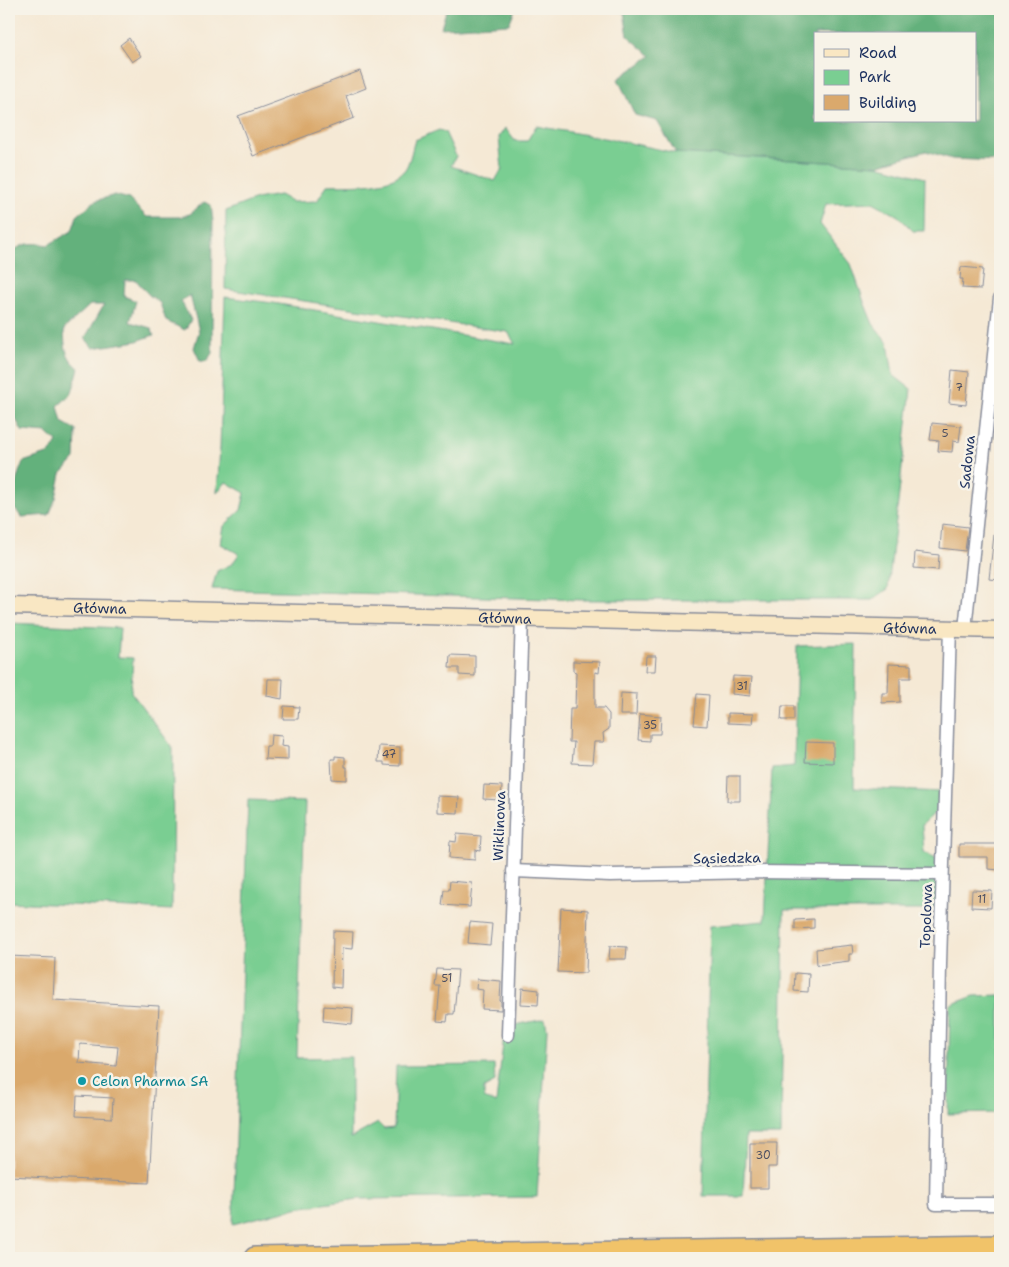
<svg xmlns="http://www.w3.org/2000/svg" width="1009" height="1267" font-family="'Shantell Sans',sans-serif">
<rect width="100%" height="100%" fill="#f7f3e8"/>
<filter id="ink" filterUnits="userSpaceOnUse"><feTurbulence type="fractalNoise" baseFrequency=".02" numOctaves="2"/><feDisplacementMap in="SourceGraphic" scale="10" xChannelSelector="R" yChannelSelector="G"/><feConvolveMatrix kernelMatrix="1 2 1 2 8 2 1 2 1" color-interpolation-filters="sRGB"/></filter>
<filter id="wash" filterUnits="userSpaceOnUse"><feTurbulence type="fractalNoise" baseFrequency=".0096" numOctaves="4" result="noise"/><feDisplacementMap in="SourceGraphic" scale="20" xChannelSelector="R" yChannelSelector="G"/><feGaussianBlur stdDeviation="1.12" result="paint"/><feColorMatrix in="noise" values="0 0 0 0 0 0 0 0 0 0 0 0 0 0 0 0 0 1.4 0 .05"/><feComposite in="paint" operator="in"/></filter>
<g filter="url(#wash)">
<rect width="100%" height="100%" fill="#f5e9d5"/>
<g fill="#7ace92" stroke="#4a7e78">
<path d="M536,126L621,141L676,153L877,165L925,178L924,231H913L898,216L873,202L826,204L820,224L851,264L864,302L873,324L888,343L893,375L911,389L888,589L872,600H583L212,589L217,571L232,564L239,554L221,544L224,526L241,510L245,493L226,482L217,493L220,448L225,297L273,303L515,344L508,332L225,289L226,211L256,199L280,195L293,202L317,201L327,185C348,184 397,188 407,166C411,158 412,148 415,140L439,130L445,132L456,156L451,166L495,181L502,169L499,137L505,128L515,141H527Z"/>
<polygon points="9,623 120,628 118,657 133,658 131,692 173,748 172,910 9,902"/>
<polygon points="856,644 854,788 942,792 942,806 922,825 924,852 940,860 939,910 784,910 781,1135 746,1135 743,1196 703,1196 710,926 765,921 772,768 794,766 797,646"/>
<polygon points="248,800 305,802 297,1058 351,1057 351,1138 378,1123 384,1129 394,1128 396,1066 494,1065 495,1082 484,1088 484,1098 496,1103 505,1027 545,1019 547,1029 537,1197 358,1199 296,1208 233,1224"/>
<polygon points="1000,995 1000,1113 948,1114 950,1005 974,996"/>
</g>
<g fill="#63b17c" stroke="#3f706d" fill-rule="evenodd">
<polygon points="452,9 515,9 509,24 441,28 446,11"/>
<path d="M596,9H1000V161L952,159L926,151L877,165L676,153L657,121L635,115L618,79L651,56L628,36L624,12ZM815,34H975V121H815Z"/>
<path d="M115,195L129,199L147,217H179L190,214L204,202L211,205L213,221L212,353L207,361H200L194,348L199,331L190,295L181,301L191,320L185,330L166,321L160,303L149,295L136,280H125L124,296L136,301L130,322L151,328L154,335L137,341L93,348L85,338L104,305H90L64,329C65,346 64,356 79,368L72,393L58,406L62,422L76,430L75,459L61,474L56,498L49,515L22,517L10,504C15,489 17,475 23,462L50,453L57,442L47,433L22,431L9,406V254C23,243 30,242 48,245L72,231L77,216L95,201Z"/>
</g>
<g id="blocks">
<g fill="#daa96c" fill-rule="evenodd">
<polygon points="129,38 141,56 132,62 120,45"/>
<polygon points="360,71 366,88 346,96 354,118 253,156 238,116"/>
<polygon points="961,267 983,269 981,289 962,288 963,279 960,279"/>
<polygon points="952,370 969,372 966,405 949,403"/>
<polygon points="932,423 961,426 959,442 953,441 952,452 938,451 939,441 930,440"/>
<polygon points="942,524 968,527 965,551 940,548"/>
<polygon points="994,535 1000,536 1000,580 989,579"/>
<polygon points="915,552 939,555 938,570 914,568"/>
<polygon points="450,655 475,656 475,676 459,675 459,668 449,668"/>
<polygon points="646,656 656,656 655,671 645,671"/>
<polygon points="573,661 600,662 599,673 595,672 595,708 604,708 609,714 609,729 603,733 604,742 594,742 592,764 572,763 574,742 569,742 570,709 575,709 576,672 573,671"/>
<polygon points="889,664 911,665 911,678 900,678 900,702 882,703 882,693 888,693"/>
<polygon points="733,676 752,677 750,696 732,694"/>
<polygon points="268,679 283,679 282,699 267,696"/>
<polygon points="621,693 637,694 636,715 620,715"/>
<polygon points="697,694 709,695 707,726 694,725"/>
<polygon points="284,706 299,707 298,719 283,719"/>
<polygon points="782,706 794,706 794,720 781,720"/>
<polygon points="728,713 753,714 752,724 728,723"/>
<polygon points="640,714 661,716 660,734 650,734 650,741 638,740"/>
<polygon points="271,735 282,736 281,746 288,747 288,760 265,759 266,746 270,746"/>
<polygon points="806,742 833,743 833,763 805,762"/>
<polygon points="379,746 400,747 400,766 384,765 384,762 378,762"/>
<polygon points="335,756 345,757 345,767 347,767 347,780 332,779 331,759 335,759"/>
<polygon points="728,776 740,776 740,801 727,801"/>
<polygon points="484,785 502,786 501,800 483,799"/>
<polygon points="437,796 459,797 458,813 437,812"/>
<polygon points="457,834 481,836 480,851 475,850 475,860 449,858 450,841 456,842"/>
<polygon points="959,844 1000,844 1000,870 988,869 988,857 959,857"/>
<polygon points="450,881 472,883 470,907 442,905 444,890 449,890"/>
<polygon points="972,890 992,891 991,908 971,907"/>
<polygon points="561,908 588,910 586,973 558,972"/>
<polygon points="814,919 814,928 795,929 795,920"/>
<polygon points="470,922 492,924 490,945 468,943"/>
<polygon points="333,931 353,932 352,949 342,948 341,988 332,987"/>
<polygon points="852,945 853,954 849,954 849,961 817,965 816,949"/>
<polygon points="610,946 627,947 626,959 609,959"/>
<path d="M9,956L55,958L53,1000L159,1006L149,1183L9,1176ZM80,1044L118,1047L116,1066L79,1063ZM77,1096L113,1098L112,1118L76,1116Z"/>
<polygon points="437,969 458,970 454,1014 448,1014 447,1022 437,1021 440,986 435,986"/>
<polygon points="795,973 809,974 808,992 794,991"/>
<polygon points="477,979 501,981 500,1001 501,1001 501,1010 482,1009 483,990 476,989"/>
<polygon points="522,988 539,990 538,1005 521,1004"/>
<polygon points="324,1006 353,1008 352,1024 323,1021"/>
<polygon points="750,1143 777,1143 776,1167 768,1167 768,1188 750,1188"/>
</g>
</g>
</g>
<g filter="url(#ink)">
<use href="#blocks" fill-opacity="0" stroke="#888c9a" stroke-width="1"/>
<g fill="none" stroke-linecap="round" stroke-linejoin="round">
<g stroke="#888c9a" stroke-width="15">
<g id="street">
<polyline points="950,628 940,964 936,1204 1000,1204"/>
<polyline points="965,629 1000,298"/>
<polyline points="513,871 610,875 757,872 942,874"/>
<polyline points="508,1035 522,618"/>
</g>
</g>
<g stroke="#888c9a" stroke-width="19">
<g id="secondary">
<path id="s1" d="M9,606C339,613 670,623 1000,630"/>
</g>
</g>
<g stroke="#888c9a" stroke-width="24">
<polyline id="highway" points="255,1258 1000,1246"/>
</g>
<use href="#street" stroke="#fff" stroke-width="12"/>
<use href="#secondary" stroke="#f9e7c3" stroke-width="16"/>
<use href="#highway" stroke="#f1c369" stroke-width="21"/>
</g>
</g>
<circle fill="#0f9aa8" stroke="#f7f3e8" stroke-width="2" cx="82" cy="1081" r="5"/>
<g text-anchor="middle" stroke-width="5" stroke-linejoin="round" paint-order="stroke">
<g font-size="11" fill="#4b4e62">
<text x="959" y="391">7</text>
<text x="945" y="437">5</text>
<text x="742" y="690">31</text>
<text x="650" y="729">35</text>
<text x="389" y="758">47</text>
<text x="982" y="903">11</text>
<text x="447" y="982">51</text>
<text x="763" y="1159">30</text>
</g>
<g font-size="14" fill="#1b2f5e" stroke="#f7f3e8">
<text transform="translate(967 462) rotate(-84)" y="5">Sadowa</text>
<text dy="5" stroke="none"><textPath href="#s1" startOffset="91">Główna</textPath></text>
<text dy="5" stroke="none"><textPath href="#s1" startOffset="496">Główna</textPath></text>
<text dy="5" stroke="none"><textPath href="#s1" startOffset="901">Główna</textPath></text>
<text transform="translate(499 826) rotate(-88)" y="5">Wiklinowa</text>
<text transform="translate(727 858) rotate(-1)" y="5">Sąsiedzka</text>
<text transform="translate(926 916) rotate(-88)" y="5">Topolowa</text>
</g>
<g font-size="14" fill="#0d838f" stroke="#f7f3e8" text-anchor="start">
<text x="92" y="1086">Celon Pharma SA</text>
</g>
</g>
<rect width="1009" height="1267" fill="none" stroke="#f7f3e8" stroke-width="30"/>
<rect x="814" y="32" width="162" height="90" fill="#f7f3e8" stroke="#9fa5b1"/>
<rect x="824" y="49" width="25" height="8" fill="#f9e7c3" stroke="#9fa5b1"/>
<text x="859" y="58" font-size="15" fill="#1b2f5e">Road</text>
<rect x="824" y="70" width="25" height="15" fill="#7ace92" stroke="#9fa5b1"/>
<text x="859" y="82" font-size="15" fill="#1b2f5e">Park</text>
<rect x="824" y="95" width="25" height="15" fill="#daa96c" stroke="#9fa5b1"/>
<text x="859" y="108" font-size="15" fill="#1b2f5e">Building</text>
</svg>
